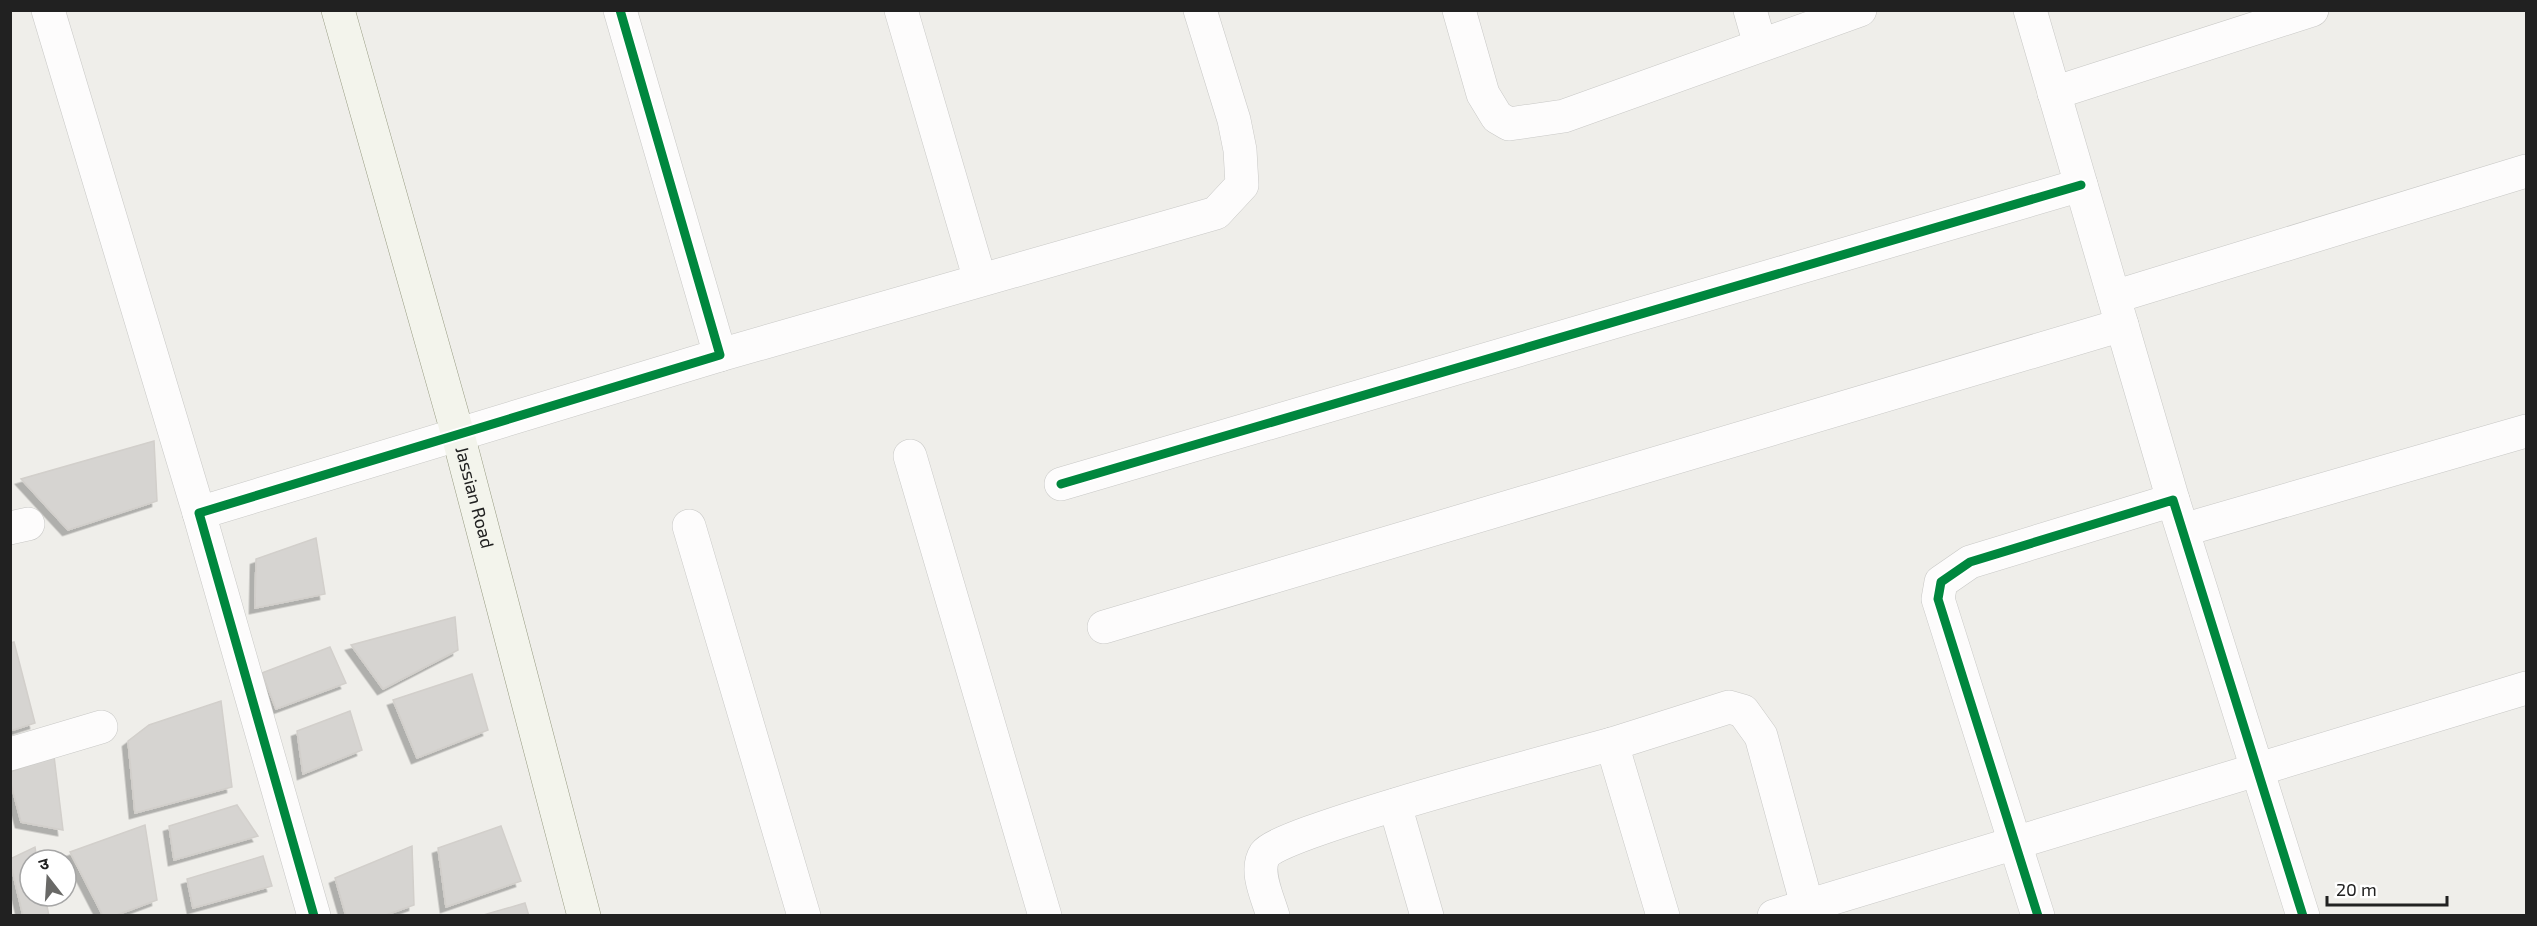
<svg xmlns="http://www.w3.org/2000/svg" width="2537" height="926" font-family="'Exo 2','Noto Sans Devanagari',sans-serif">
<defs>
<filter id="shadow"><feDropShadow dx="-5.5" dy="5.5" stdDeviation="0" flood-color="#0004"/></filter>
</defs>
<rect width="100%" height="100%" fill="#efeeea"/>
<g fill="#d6d4d1" stroke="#d2cfcb" stroke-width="1.5" filter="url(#shadow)">
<polygon points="154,441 157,501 68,530 21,479"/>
<polygon points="316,538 325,594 255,608 256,559"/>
<polygon points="455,617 458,650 383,689 351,645"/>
<polygon points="14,642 35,723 10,731 10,643"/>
<polygon points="330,647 346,683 276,709 262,673"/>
<polygon points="472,674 488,730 417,758 393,700"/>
<polygon points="221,701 232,787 135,813 128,741 149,725"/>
<polygon points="350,711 362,750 303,774 297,731"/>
<polygon points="54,756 63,830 21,822 10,780 10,772"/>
<polygon points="237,805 258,836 174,860 169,826"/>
<polygon points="145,825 157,900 114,916 103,916 70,852"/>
<polygon points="501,826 521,881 446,907 438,848"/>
<polygon points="412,846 414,905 383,916 346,916 335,878"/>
<polygon points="35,847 37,860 30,860 30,896 45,896 49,916 23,916 10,861 10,859"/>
<polygon points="263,856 272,886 193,908 187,879"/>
<polygon points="525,903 529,916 480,916"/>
</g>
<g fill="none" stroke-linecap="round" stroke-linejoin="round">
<g stroke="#c8c8c6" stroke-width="34">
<g id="street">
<polyline points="48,10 199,513"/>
<polyline points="901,10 980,280"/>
<polyline points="1459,10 1483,94 1497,117 1509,124 1564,116 1860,10"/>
<polyline points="1750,10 1760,45"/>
<polyline points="2030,10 2173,500"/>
<polyline points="2054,93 2312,10"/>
<polyline points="2114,297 2526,171"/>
<polyline points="720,355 1216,213 1242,185 1240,150 1234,120 1200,10"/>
<polyline points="910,456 1045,916"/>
<polyline points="1061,484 2081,185"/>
<polyline points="689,526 804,916"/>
<polyline points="10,528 28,524"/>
<polyline points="2183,530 2526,431"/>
<polyline points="1104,627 2122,325"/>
<polyline points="1612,744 1729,707 1743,711 1761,736 1810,916"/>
<polyline points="10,754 101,727"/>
<polyline points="1395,805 1427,916"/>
<polyline points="314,916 199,513 720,355 620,10"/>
<path d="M1273,916C1268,898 1254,871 1265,854C1281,831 1565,757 1612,744L1663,916"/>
<polyline points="1774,916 2526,688"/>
<polyline points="2038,916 1938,599 1941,582 1970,562 2173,500 2303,916"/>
</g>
</g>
<g stroke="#969a80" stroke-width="34">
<g id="secondary">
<path id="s1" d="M338,10L458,435L584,916"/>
</g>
</g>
<use href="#street" stroke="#fdfcfc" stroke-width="33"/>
<use href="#secondary" stroke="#f3f4ec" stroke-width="33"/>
<g stroke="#fff" stroke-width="13">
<g id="cycleway">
<polyline points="1061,484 2081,185"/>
<polyline points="314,916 199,513 720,355 620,10"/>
<polyline points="2038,916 1938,599 1941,582 1970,562 2173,500 2303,916"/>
</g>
</g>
<use href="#cycleway" stroke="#00873e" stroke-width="9"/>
</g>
<g text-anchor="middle" stroke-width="6" stroke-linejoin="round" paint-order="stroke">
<g font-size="18" fill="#212121" stroke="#fff">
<text dy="6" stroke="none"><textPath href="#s1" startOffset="506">Jassian Road</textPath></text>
</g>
</g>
<rect width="2537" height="926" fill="none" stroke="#212121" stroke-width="24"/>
<g transform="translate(48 878) rotate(343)"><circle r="28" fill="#ffffff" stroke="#a6a6a6" stroke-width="1.5"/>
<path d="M0-4.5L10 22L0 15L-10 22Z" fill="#696967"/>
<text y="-9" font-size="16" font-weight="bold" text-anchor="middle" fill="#212121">उ</text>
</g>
<path d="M2327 896v9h120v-9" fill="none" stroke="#212121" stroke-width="3"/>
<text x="2336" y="896" font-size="18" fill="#212121" stroke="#ffffff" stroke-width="4.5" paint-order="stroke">20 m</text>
</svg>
